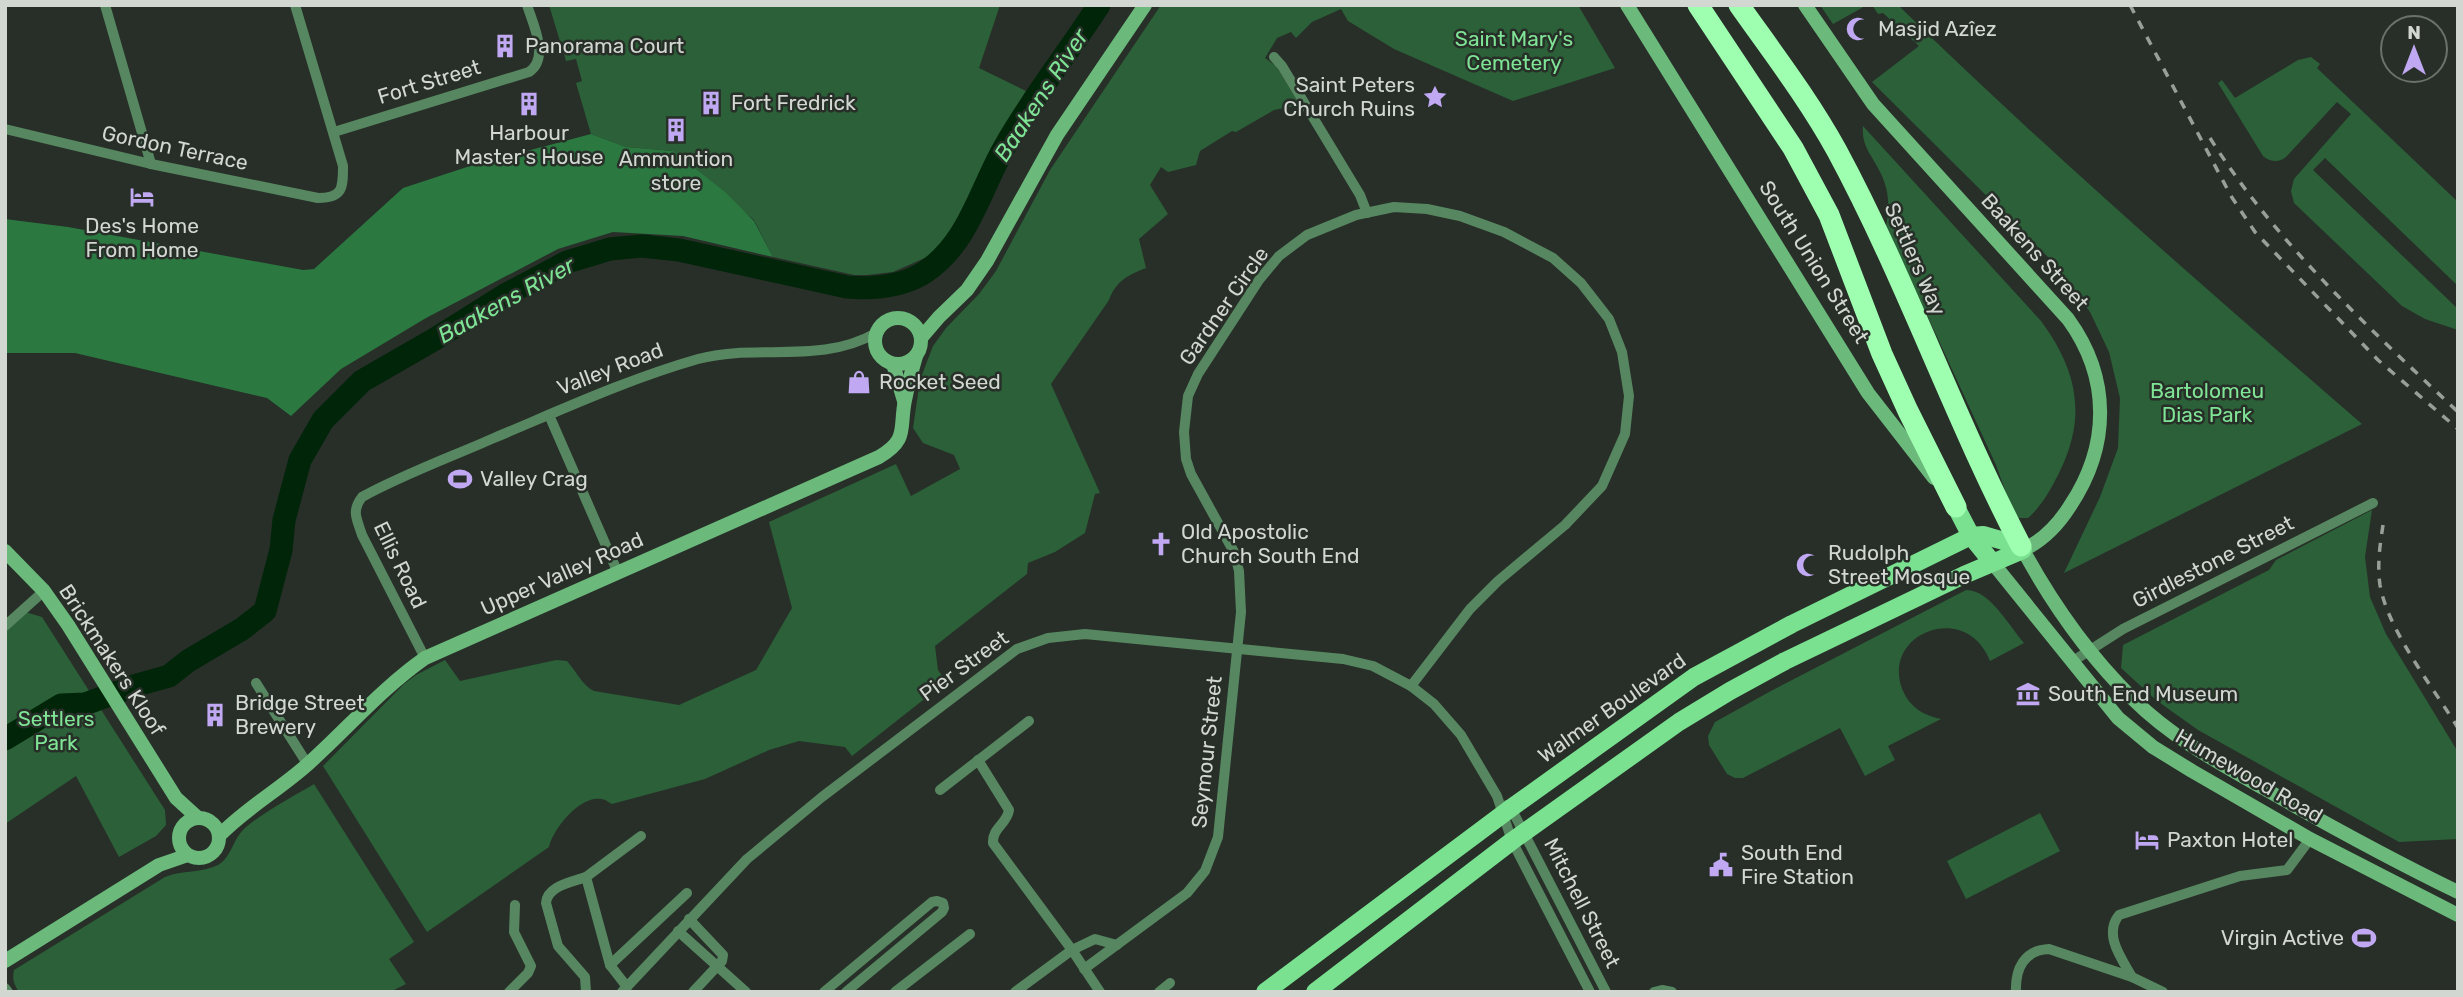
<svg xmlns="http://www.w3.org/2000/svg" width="2463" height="997" font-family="Rubik,sans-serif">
<rect width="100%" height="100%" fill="#272f28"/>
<g fill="#2b6038">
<polygon points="549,5 1000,5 979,68 1026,91 996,143 949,236 937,249 927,257 893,272 867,275 854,275 773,257 754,220 673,151 626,147 591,134 576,83 582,81 576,59 566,61"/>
<path d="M1161,5H1578L1615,68L1513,101L1394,49L1348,21L1341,9L1312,22L1296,38L1291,32L1277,38L1265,58L1276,66L1300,105L1274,110L1236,132L1232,131L1200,151L1196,165L1168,172L1161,167L1150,185L1168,214L1139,239L1146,268C1128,275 1116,281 1109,300L1051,384L1100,493L1095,494L1085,533L1055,552L1028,563L1027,574L935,646L938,670L946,682L852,756L845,747L799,741L769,750L705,779L612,804C608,802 605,799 601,799C580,795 553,829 549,847L427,932L323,766L404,684L416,675L445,660L460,681L556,660L567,661C576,671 582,685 594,691L679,705L756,670L792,608L769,522L896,464L911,496L960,469L954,455L923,443L913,428L920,380L933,346L946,328L979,294L996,271L1050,170Z"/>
<polygon points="1820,5 1867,5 1833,24"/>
<path d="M1872,5H1898C2047,151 2204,287 2362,424L2064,573L2100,497L2118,448L2120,398L2109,352L2090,312L2056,265L1872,82L1919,46L1883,13L1878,14Z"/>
<path d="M2311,57L2320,64L2317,68L2458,202V286L2325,158L2313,170L2458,309V330L2425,319L2402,306L2294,203L2291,191L2294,179L2351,114L2337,102L2286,157C2279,163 2270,162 2263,156L2218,83L2222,80L2235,98L2298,60Z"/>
<path d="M1863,126L2041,321C2078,371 2087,417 2059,473C2051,489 2041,507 2028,518H2019L2012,510L1996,465L1886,226C1890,207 1889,189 1880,172C1872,155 1861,146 1863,126Z"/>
<polygon points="2372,510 2365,557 2370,597 2386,634 2458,752 2458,839 2399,842 2198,730 2156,700 2121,668 2123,645 2269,570 2276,560"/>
<path d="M1966,590C1989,589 2010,627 2024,643L1990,661C1966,599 1879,634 1903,691C1910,707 1924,716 1941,719L1888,746L1895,760L1865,776L1840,728L1743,778H1735L1727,774L1709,745L1708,736L1715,722L1769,692Z"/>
<polygon points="22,611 42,617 165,810 166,825 156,836 119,857 76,776 5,824 5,626"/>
<path d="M314,784L414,942L389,959L406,984L390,992H19C14,984 12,980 14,970L165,877C182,870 202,873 218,865C231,858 233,839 244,829C260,814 294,796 314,784Z"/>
<polygon points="2040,813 2060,851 1966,899 1947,861"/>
</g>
<polygon fill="#2b7840" points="591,134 626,147 673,151 725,192 754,221 773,257 683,236 613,232 558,249 426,318 341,369 291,416 267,398 75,353 5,353 5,219 68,227 303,270 314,269 403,188 470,166"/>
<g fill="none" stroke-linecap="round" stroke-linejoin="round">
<path stroke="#002509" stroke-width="23" d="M5,739L61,705L85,704L137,685L169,676L188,661L242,629L265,611L281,550L284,520L300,460L323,420L362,381L435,339L505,295L567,262L610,249L642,246L679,250L847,287C873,289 902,287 925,272C968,244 980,190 1004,148C1032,98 1068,53 1099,5"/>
<g stroke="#578760" stroke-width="10">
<polyline points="105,5 151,164"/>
<polyline points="1274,57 1282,66 1360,195 1367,213"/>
<path d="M5,129L151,164L318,198C343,198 343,188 343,166L295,5"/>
<path d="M334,132L529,72C550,58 533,24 527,5"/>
<polyline points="549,415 618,573"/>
<polyline points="5,626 44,591"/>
<path d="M425,658L362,535C357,519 351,511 362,497C404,474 451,457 494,438C561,410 628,379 698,359C757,343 820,365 876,333"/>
<polyline points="2073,661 2123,629 2373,503"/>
<polyline points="256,683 308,765"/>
<path d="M978,760L1009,810C1007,824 992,828 993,843L1072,950L1100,992"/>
<polyline points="940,790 1029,721"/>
<polyline points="1507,805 1511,808 1606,992"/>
<path d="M586,877C572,882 547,886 546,903L558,946L585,977L586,992"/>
<polyline points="689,919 723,955 722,961 693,992"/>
<polyline points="678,931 746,992"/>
<polyline points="610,965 687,893"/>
<polyline points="1084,969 1187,893 1205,871 1218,837 1241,612 1239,571 1234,552 1191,474 1186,459 1184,432 1188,396 1198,374 1259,280 1279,256 1307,235 1356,215 1394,207 1427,209 1460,216 1504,232 1553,258 1581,283 1609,319 1622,352 1629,396 1625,434 1602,486 1565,525 1498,581 1470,609 1411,686"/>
<path d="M2132,977C2122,959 2103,935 2119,915L2240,876L2287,870L2310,839"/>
<polyline points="627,987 610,965 586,877 641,836"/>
<polyline points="5,988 8,992"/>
<polyline points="509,992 528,973 531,966 514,932 515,905"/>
<polyline points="622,992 747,859 822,797 1017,649 1048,638 1085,634 1343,659 1373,666 1411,686 1434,704 1461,735 1497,796 1512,841 1590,992"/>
<polyline points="824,992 932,902 937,901 943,903 944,908 942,912 846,992"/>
<polyline points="895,992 970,934"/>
<polyline points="1015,992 1072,950 1095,939 1117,945"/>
<polyline points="1159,992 1170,983"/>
<polyline points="1654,992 1662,990 1672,992"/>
<path d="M2016,992C2015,969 2024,950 2049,949L2132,977L2163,992"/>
</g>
<g stroke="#6bb97b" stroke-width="14">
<polyline points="1627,5 1868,393 1934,478"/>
<path d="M1805,5L1873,104L2068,319C2111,378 2110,446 2070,506C2058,525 2044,540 2023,550C2053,605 2089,656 2133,699C2171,737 2219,763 2265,789C2328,825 2392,860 2458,892"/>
<circle cx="898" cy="341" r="23"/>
<polyline points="921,338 939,317 967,290 987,261 1057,135 1145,5"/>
<polyline points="893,364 904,401"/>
<polyline points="5,551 44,591 68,625 176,798 198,818"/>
<polyline points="1992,562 2118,718 2153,747 2192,771 2310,839 2458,915"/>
<circle cx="199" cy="838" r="20"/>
<path d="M219,836C246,808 279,790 308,764C347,729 381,689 425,658L879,457C909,439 899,429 905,400C908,385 912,370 916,356"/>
<polyline points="5,961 159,865 188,855"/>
</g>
<g stroke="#79e190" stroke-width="18">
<polyline points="1956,507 1971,536 1992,562"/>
<polyline points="1265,992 1511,808 1694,677 1792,624 1971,536 1983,535 2021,546 2023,550 1964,575 1785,661 1730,691 1679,722 1512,841 1315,992"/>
</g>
<g stroke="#9effb1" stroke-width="21">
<polyline points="1698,5 1793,148 1829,215 1882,354 1908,411 1956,507"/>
<path d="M1739,5C1773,53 1809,100 1837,151C1906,279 1954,418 2021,546"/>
</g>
<g stroke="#989e98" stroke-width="3.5" stroke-dasharray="9 9" stroke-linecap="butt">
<polyline points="2130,5 2231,196 2255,232 2378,360 2458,429"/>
<path d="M2210,138C2276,243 2368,327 2458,412"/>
<path d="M2383,525C2380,545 2377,564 2380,585C2388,631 2433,687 2458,728"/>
</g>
</g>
<defs>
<g id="mosque-bare" transform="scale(1.89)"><path d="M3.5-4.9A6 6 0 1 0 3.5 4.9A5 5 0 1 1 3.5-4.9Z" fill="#c1a8f3" stroke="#272f28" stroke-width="2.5" paint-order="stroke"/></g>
<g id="building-bare" transform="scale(1.89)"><path d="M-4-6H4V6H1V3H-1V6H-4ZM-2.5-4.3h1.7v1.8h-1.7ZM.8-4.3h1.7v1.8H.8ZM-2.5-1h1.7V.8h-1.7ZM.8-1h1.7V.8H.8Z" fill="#c1a8f3" stroke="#272f28" stroke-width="2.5" paint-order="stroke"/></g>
<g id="sight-bare" transform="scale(1.89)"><path d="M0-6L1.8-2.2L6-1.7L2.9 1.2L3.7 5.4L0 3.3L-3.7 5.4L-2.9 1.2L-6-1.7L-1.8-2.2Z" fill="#c1a8f3" stroke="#272f28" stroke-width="2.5" paint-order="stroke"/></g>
<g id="hotel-bare" transform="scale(1.89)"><path d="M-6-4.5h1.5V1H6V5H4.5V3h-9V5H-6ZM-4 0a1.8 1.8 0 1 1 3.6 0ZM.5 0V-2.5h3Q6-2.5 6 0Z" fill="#c1a8f3" stroke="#272f28" stroke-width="2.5" paint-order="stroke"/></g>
<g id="shop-bare" transform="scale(1.89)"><path d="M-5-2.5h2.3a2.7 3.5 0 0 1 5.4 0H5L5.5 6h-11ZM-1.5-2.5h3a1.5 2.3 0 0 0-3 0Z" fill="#c1a8f3" stroke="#272f28" stroke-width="2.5" paint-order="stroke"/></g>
<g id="stadium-bare" transform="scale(1.89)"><path d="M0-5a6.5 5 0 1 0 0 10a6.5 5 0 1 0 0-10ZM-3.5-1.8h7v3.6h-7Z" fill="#c1a8f3" stroke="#272f28" stroke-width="2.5" paint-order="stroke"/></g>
<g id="church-bare" transform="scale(1.89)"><path d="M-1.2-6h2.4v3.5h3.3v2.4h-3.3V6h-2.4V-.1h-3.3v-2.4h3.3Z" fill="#c1a8f3" stroke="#272f28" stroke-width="2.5" paint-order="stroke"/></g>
<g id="museum-bare" transform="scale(1.89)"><path d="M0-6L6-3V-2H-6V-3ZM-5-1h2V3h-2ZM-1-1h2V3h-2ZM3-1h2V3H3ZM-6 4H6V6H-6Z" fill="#c1a8f3" stroke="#272f28" stroke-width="2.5" paint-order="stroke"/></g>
<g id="civic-bare" transform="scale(1.89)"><path d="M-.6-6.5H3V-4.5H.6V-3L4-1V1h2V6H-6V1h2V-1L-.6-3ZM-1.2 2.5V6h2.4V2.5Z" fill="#c1a8f3" stroke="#272f28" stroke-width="2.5" paint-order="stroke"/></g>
</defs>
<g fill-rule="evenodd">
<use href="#mosque-bare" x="1858" y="29"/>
<use href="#building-bare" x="505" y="46"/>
<use href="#sight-bare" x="1435" y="97"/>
<use href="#building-bare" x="711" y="103"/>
<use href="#building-bare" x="529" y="104"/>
<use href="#building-bare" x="676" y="130"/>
<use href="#hotel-bare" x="142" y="197"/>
<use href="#shop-bare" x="859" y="382"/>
<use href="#stadium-bare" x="460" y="479"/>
<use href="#church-bare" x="1161" y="544"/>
<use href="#mosque-bare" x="1808" y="565"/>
<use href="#museum-bare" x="2028" y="694"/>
<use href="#building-bare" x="215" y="715"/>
<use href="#hotel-bare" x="2147" y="840"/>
<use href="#civic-bare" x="1721" y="865"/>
<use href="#stadium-bare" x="2364" y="938"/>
</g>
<g text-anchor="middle" stroke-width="5" stroke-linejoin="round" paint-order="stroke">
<g font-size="21" fill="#d2d7d2" stroke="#272f28" text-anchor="start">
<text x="1878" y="36">Masjid Azîez</text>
<text x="525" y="53">Panorama Court</text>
<text x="1415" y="92" text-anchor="end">Saint Peters<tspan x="1415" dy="24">Church Ruins</tspan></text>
<text x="731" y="110">Fort Fredrick</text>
<text x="529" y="140" text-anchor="middle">Harbour<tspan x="529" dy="24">Master's House</tspan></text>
<text x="676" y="166" text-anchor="middle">Ammuntion<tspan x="676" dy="24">store</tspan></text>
<text x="142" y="233" text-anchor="middle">Des's Home<tspan x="142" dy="24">From Home</tspan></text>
<text x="879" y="389">Rocket Seed</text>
<text x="480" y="486">Valley Crag</text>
<text x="1181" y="539">Old Apostolic<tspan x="1181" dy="24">Church South End</tspan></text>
<text x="1828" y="560">Rudolph<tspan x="1828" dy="24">Street Mosque</tspan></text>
<text x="2048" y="701">South End Museum</text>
<text x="235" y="710">Bridge Street<tspan x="235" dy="24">Brewery</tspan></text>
<text x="2167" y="847">Paxton Hotel</text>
<text x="1741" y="860">South End<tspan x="1741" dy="24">Fire Station</tspan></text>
<text x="2344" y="945" text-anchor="end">Virgin Active</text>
</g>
<g font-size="21" fill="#7fe495" stroke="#272f28">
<text x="1514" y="46">Saint Mary's<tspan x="1514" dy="24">Cemetery</tspan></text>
<text x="2207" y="398">Bartolomeu<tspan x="2207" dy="24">Dias Park</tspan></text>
<text x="56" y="726">Settlers<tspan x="56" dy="24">Park</tspan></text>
</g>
<g font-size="21" fill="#d2d7d2" stroke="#272f28">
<text transform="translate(429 82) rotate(-17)" y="7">Fort Street</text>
<text transform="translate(175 148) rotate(12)" y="7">Gordon Terrace</text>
<text transform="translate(2035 252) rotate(48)" y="7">Baakens Street</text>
<text transform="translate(1915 259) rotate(66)" y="7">Settlers Way</text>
<text transform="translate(1814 262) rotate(58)" y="7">South Union Street</text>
<text transform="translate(1224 306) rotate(-55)" y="7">Gardner Circle</text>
<text transform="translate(610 369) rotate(-21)" y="7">Valley Road</text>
<text transform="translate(2213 562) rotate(-27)" y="7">Girdlestone Street</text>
<text transform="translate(400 565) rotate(64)" y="7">Ellis Road</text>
<text transform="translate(562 574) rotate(-24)" y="7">Upper Valley Road</text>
<text transform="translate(112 660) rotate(57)" y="7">Brickmakers Kloof</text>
<text transform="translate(964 666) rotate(-36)" y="7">Pier Street</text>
<text transform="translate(1612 708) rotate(-35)" y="7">Walmer Boulevard</text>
<text transform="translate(1207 752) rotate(-84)" y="7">Seymour Street</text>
<text transform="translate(2249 776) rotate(30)" y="7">Humewood Road</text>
<text transform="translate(1582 903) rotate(63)" y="7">Mitchell Street</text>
</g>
<g font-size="23" font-style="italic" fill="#7ee394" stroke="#272f28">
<text transform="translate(1041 95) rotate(-57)" y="8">Baakens River</text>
<text transform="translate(506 300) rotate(-29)" y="8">Baakens River</text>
</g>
</g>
<rect width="2463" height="997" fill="none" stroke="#d2d7d2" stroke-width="14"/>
<g transform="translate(2414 49)"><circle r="33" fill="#272f28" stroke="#6b726c" stroke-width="2"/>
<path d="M0-5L12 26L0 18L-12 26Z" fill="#c1a8f3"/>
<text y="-10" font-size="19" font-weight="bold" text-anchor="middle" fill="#d2d7d2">N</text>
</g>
</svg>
